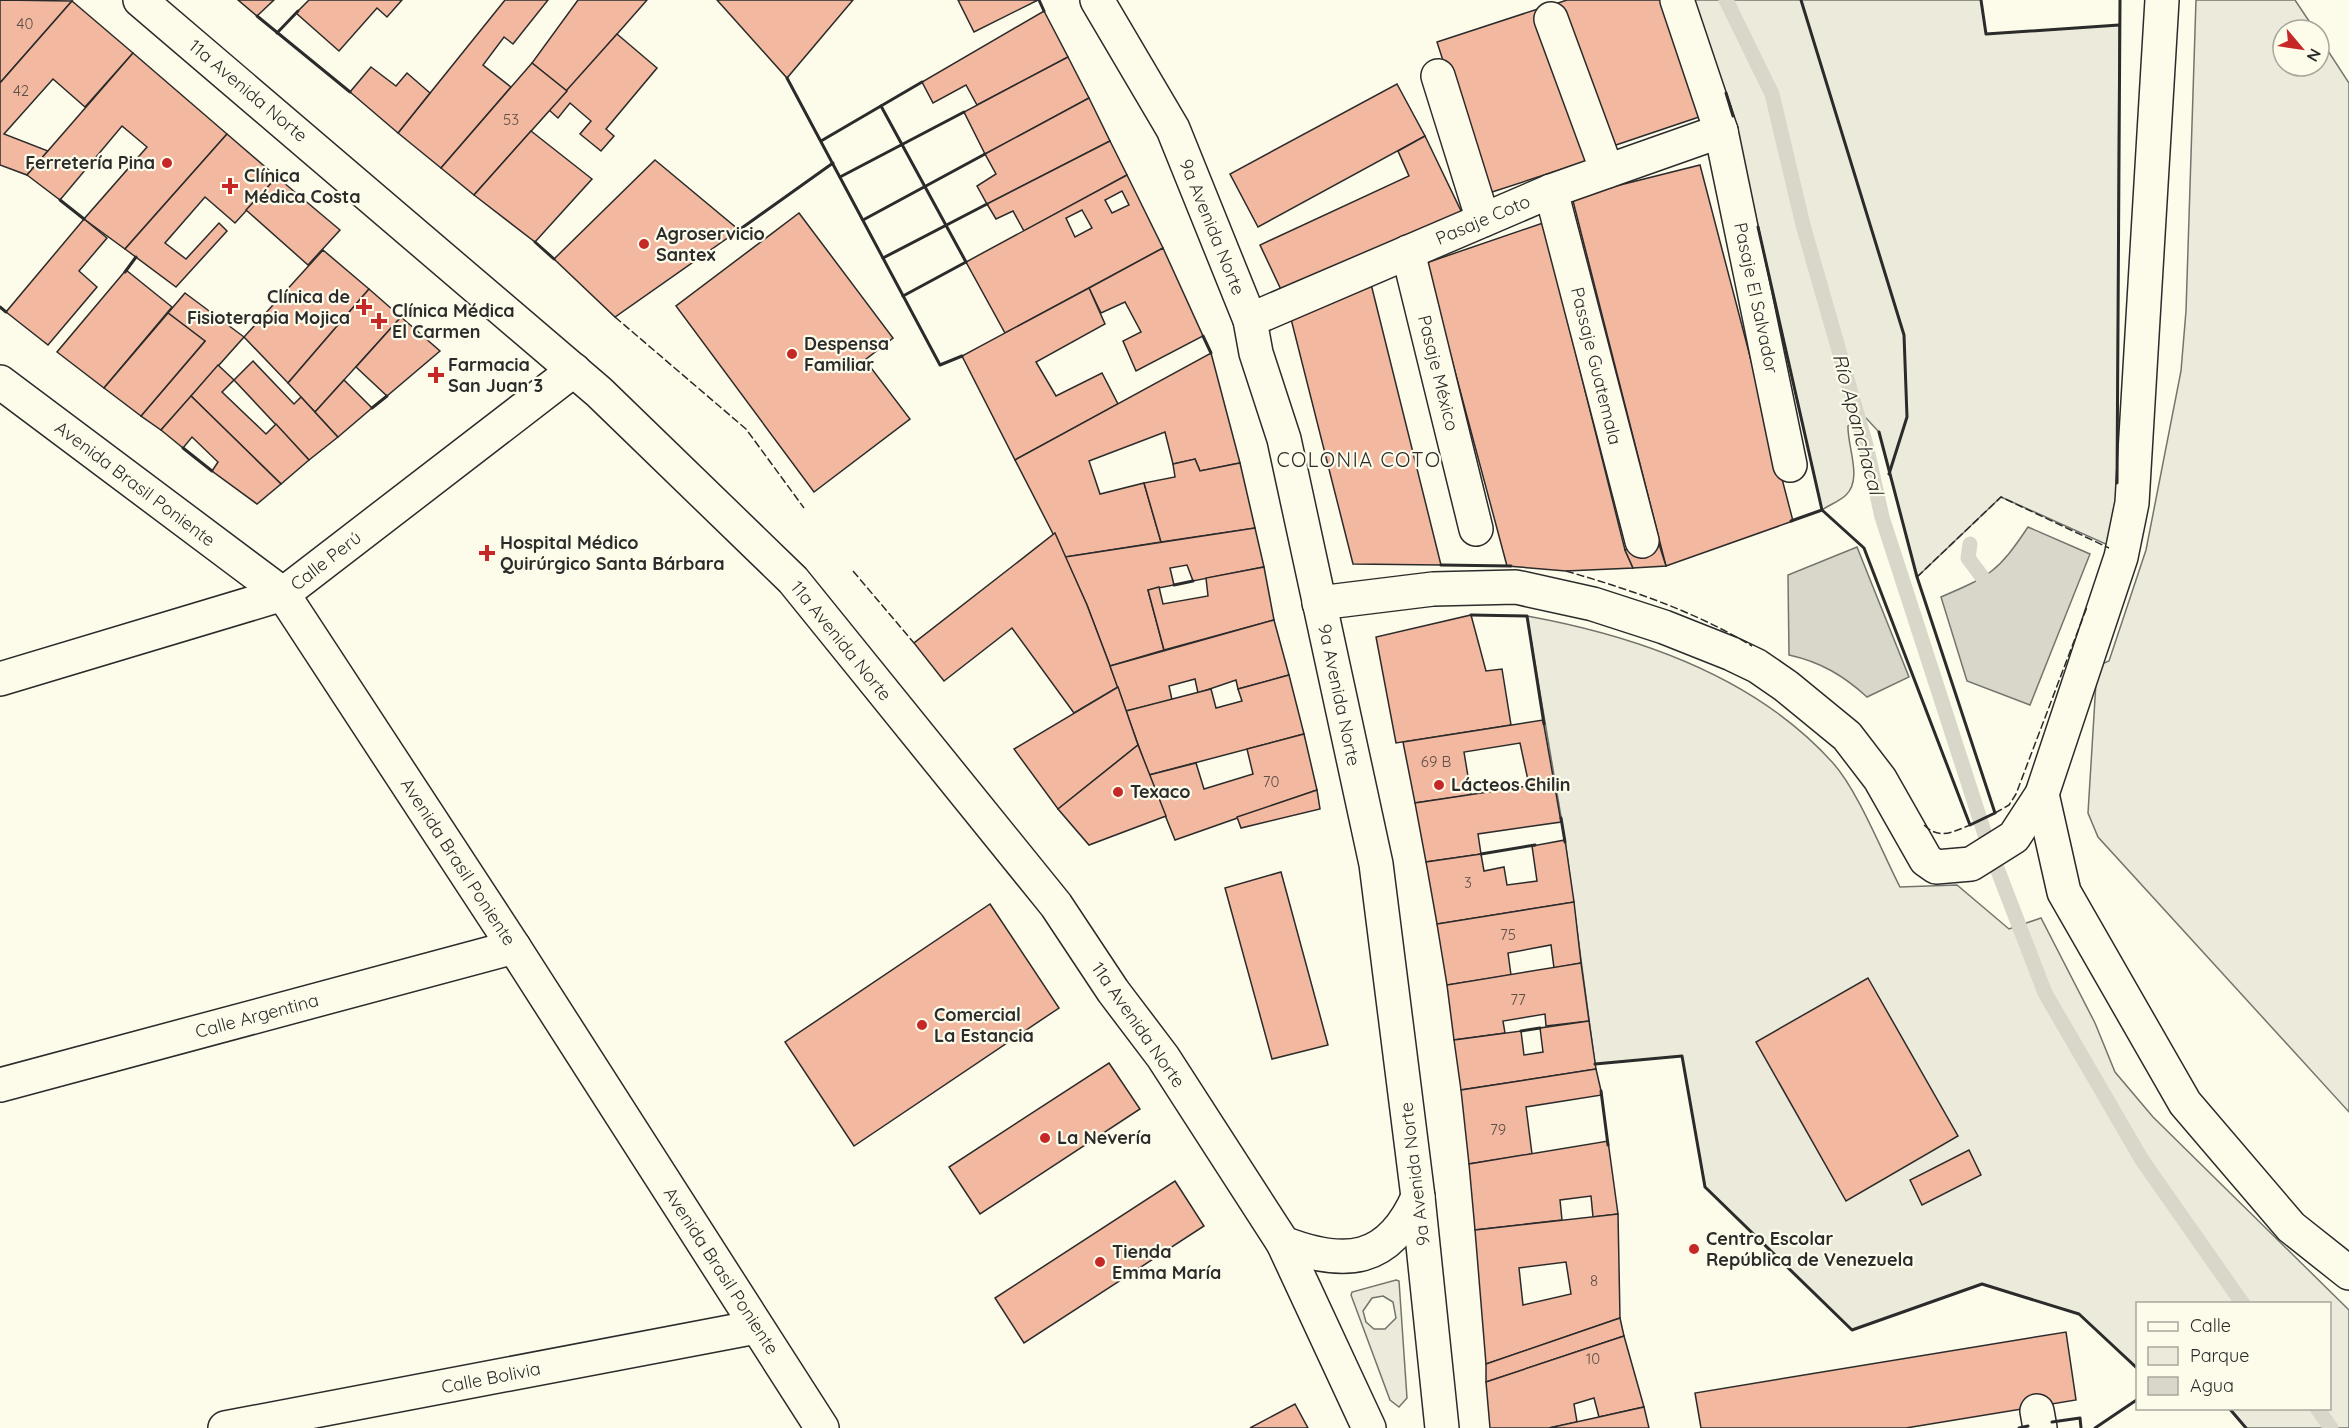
<svg xmlns="http://www.w3.org/2000/svg" width="2349" height="1428" font-family="Quicksand,sans-serif">
<rect width="100%" height="100%" fill="#fdfbea"/>
<g fill="#ecebdb" stroke="#74746e" stroke-width="1.5" fill-rule="evenodd">
<path d="M1691,0H1981L1986,34L2119,25L2117,494L2110,546L2001,497L1917,577L1879,432L1866,418L1854,420L1848,426C1847,446 1863,479 1846,495C1840,501 1829,505 1822,510L1731,107Z"/>
<polygon points="2196,0 2295,0 2315,30 2283,30 2283,66 2319,66 2319,37 2349,83 2349,1112 2098,837 2088,813 2097,666 2109,661 2146,550 2181,371 2186,311"/>
<path d="M1527,616C1637,636 1756,677 1833,763C1858,791 1882,852 1900,887L1957,885L2009,929L2041,918L2095,1023L2115,1072L2153,1117L2349,1310V1428H2246L2229,1409L2330,1408V1304H2138L2137,1369L2079,1314L1982,1284L1852,1330L1705,1187L1682,1056L1595,1064L1565,840Z"/>
<path d="M1396,1280L1399,1281L1407,1398L1399,1407L1390,1400L1351,1295L1352,1292ZM1383,1296L1393,1302L1396,1318L1385,1329H1374L1366,1322L1363,1311L1372,1298Z"/>
</g>
<g fill="#d8d7c9" stroke="#74746e" stroke-width="1.5">
<path d="M2028,527L2090,554L2030,705L1967,681L1941,597C1990,576 1998,572 2028,527Z"/>
<path d="M1857,547L1909,677L1867,697C1844,676 1821,662 1789,655L1788,575Z"/>
</g>
<g fill="none" stroke-linecap="round" stroke-linejoin="round">
<g stroke="#d8d7c9" stroke-width="15">
<polyline points="1726,0 1772,94 1803,225 1866,445 1882,517 1990,850 2045,993 2142,1160 2243,1304"/>
<polyline points="1970,544 1968,558 1983,578"/>
<polyline points="2317,1408 2331,1428"/>
</g>
</g>
<g fill="#f2b8a0" stroke="#2b2b2b" stroke-width="1.5" fill-rule="evenodd">
<polygon points="1,0 72,1 0,83 0,1"/>
<polygon points="238,0 274,0 257,16"/>
<polygon points="309,0 402,0 387,17 377,8 339,51 296,13"/>
<polygon points="505,0 548,0 513,44 504,37 483,65 511,87 441,168 398,133"/>
<polygon points="578,0 647,0 567,91 532,63"/>
<polygon points="717,0 853,0 787,78"/>
<polygon points="958,0 1038,0 974,32"/>
<polygon points="1567,0 1666,0 1705,115 1604,149 1552,5"/>
<polygon points="72,1 133,53 85,107 53,79 4,134 48,151 27,175 0,165 0,83"/>
<polygon points="1541,8 1590,160 1486,194 1437,42"/>
<polygon points="1044,11 1068,57 977,105 966,85 933,103 922,82"/>
<polygon points="617,34 657,68 606,129 614,136 601,151 580,134 591,121 570,103 558,118 549,110"/>
<polygon points="133,53 227,134 125,249 84,219 147,147 122,126 60,200 27,175"/>
<polygon points="1068,57 1089,98 985,154 964,112"/>
<polygon points="532,63 567,91 474,195 441,168"/>
<polygon points="371,67 396,86 407,73 430,93 398,133 350,92"/>
<polygon points="1397,84 1425,136 1258,227 1230,174"/>
<polygon points="1089,98 1110,141 987,204 977,186 996,174 985,154"/>
<polygon points="531,131 592,179 535,242 474,195"/>
<polygon points="227,134 277,177 235,223 205,197 165,243 186,259 219,223 227,231 176,287 125,249"/>
<polygon points="1425,136 1462,213 1284,296 1260,245 1409,176 1398,151"/>
<polygon points="1110,141 1127,175 1024,231 1013,211 996,219 987,204"/>
<polygon points="655,160 739,230 615,317 554,259"/>
<polygon points="1700,165 1793,521 1666,566 1572,197"/>
<path d="M1127,175L1163,248L1005,333L966,262ZM1122,191L1129,205L1112,213L1105,200ZM1082,210L1092,228L1075,237L1066,218Z"/>
<polygon points="277,177 340,230 308,265 246,210"/>
<polygon points="799,213 893,338 865,360 910,419 814,492 676,306"/>
<polygon points="84,219 107,238 79,271 97,287 48,345 6,312"/>
<polygon points="1543,223 1625,550 1633,568 1566,571 1507,566 1426,263"/>
<polygon points="1163,248 1203,336 1136,371 1123,341 1141,332 1125,302 1101,313 1089,288"/>
<polygon points="323,250 369,289 288,383 244,337"/>
<polygon points="126,270 172,307 104,388 57,352"/>
<polygon points="1371,284 1441,565 1353,564 1291,319"/>
<polygon points="1089,288 1105,324 1036,362 1056,396 1102,373 1118,404 1015,460 962,356"/>
<polygon points="369,289 401,317 315,412 288,383"/>
<polygon points="185,293 244,337 161,430 141,416 205,341 168,313"/>
<polygon points="168,313 205,341 141,416 104,388"/>
<polygon points="401,317 440,351 387,396 356,367"/>
<polygon points="1211,353 1240,463 1200,471 1195,459 1173,464 1165,432 1089,461 1100,494 1144,483 1161,542 1065,557 1015,460"/>
<polygon points="253,361 294,404 301,397 338,437 309,460 234,380"/>
<polygon points="218,365 234,380 222,392 266,434 276,424 309,460 281,484 191,396"/>
<polygon points="344,380 372,408 338,437 315,412"/>
<polygon points="191,396 281,484 257,504 212,471 218,462 192,437 183,448 161,430"/>
<polygon points="1195,459 1200,471 1240,463 1255,528 1161,542 1144,483 1175,477 1173,464"/>
<polygon points="1255,528 1264,567 1193,581 1187,565 1170,568 1174,585 1148,590 1164,650 1110,666 1087,605 1065,557"/>
<polygon points="1055,533 1087,605 1118,687 1074,713 1012,628 944,681 914,643"/>
<polygon points="1657,538 1666,566 1633,568 1625,550"/>
<polygon points="1264,567 1274,620 1164,650 1148,590 1159,587 1163,604 1208,596 1206,578"/>
<polygon points="1471,615 1486,671 1502,669 1511,725 1396,743 1376,637"/>
<polygon points="1274,620 1289,675 1238,689 1236,680 1198,693 1195,679 1169,686 1172,700 1126,711 1110,666"/>
<polygon points="1289,675 1304,734 1149,775 1126,711 1211,689 1216,708 1242,701 1238,689"/>
<polygon points="1118,687 1138,745 1058,809 1014,749"/>
<polygon points="1543,720 1554,782 1529,785 1520,743 1464,752 1471,795 1415,803 1403,742"/>
<polygon points="1304,734 1317,790 1175,840 1149,775 1196,763 1204,789 1253,774 1247,749"/>
<polygon points="1138,745 1166,816 1089,845 1058,809"/>
<polygon points="1554,782 1561,822 1478,834 1481,854 1426,862 1415,803"/>
<polygon points="1317,790 1320,809 1241,828 1237,817"/>
<polygon points="1565,840 1574,902 1437,924 1426,862 1481,854 1484,871 1504,867 1507,885 1537,881 1532,846"/>
<polygon points="1281,872 1328,1045 1272,1059 1225,888"/>
<polygon points="1574,902 1581,963 1554,968 1551,945 1508,953 1511,975 1447,985 1437,924"/>
<polygon points="990,904 1059,1008 854,1146 785,1042"/>
<polygon points="1581,963 1589,1021 1546,1026 1545,1014 1503,1021 1505,1033 1454,1040 1447,985"/>
<polygon points="1868,978 1958,1136 1846,1201 1756,1042"/>
<polygon points="1589,1021 1596,1069 1461,1090 1454,1040 1521,1031 1524,1055 1543,1052 1540,1028"/>
<polygon points="1109,1063 1140,1109 980,1214 949,1167"/>
<polygon points="1596,1069 1602,1095 1526,1107 1532,1154 1469,1164 1461,1090"/>
<polygon points="1608,1141 1618,1214 1593,1217 1591,1196 1560,1200 1562,1220 1475,1230 1469,1164"/>
<polygon points="1969,1150 1981,1175 1922,1205 1910,1180"/>
<polygon points="1175,1181 1204,1226 1024,1343 995,1298"/>
<path d="M1618,1214L1620,1318L1486,1364L1475,1230ZM1566,1262L1571,1294L1523,1305L1519,1268Z"/>
<polygon points="1620,1318 1624,1336 1486,1382 1486,1364"/>
<polygon points="2066,1332 2076,1400 1906,1428 1701,1428 1695,1393"/>
<polygon points="1624,1336 1644,1407 1599,1417 1594,1398 1574,1404 1577,1422 1549,1428 1490,1428 1486,1382"/>
<polygon points="1295,1404 1308,1428 1250,1428"/>
<polygon points="1644,1407 1649,1428 1549,1428 1599,1417"/>
</g>
<g fill="none" stroke-linecap="round" stroke-linejoin="round">
<g stroke="#2b2b2b" stroke-width="36">
<g id="minor">
<polyline points="1677,0 1721,131 1790,465"/>
<polyline points="1551,19 1607,171"/>
<polyline points="1438,76 1483,220"/>
<polyline points="1551,191 1642,541"/>
<polyline points="1408,252 1476,529"/>
<polyline points="1250,320 1551,191 1721,131"/>
<polyline points="0,382 283,594 514,947 822,1428"/>
<polyline points="1319,603 1433,589 1516,587 1593,604 1664,627 1732,654 1757,666 1786,686 1847,736 1880,779 1926,860 1936,867 1971,864 2014,837 2042,794 2121,557 2132,503 2162,0"/>
<polyline points="0,679 283,594 574,370"/>
<polyline points="2042,794 2064,892 2185,1103 2291,1227 2349,1273"/>
<polyline points="0,1085 514,947"/>
<polyline points="2037,1411 2040,1428"/>
<polyline points="225,1428 756,1327"/>
</g>
</g>
<g stroke="#2b2b2b" stroke-width="36">
<g id="primary">
<polyline points="140,0 599,392 793,580 1056,905 1113,991 1163,1057 1283,1243 1369,1428"/>
<polyline points="1097,0 1173,129 1250,320 1256,353 1284,439 1376,864 1418,1197 1442,1428"/>
<path d="M1283,1243C1345,1267 1389,1263 1418,1197"/>
</g>
</g>
<use href="#minor" stroke="#fdfbea" stroke-width="33"/>
<use href="#primary" stroke="#fdfbea" stroke-width="33"/>
<g stroke="#2b2b2b" stroke-width="1.5" stroke-dasharray="8 3" stroke-linecap="butt">
<polyline points="615,317 746,429 804,508"/>
<polyline points="853,571 914,643"/>
<path d="M1566,571C1631,590 1694,611 1752,646"/>
<polyline points="1917,577 2001,497 2109,548"/>
<polyline points="1995,813 2009,805 2016,794 2087,607"/>
<path d="M1924,825C1939,840 1953,832 1970,825"/>
</g>
<g stroke="#2b2b2b" stroke-width="3">
<polyline points="1039,0 1044,11"/>
<polyline points="1801,0 1904,335 1907,417 1889,474"/>
<polyline points="1981,0 1986,34 2119,25"/>
<polyline points="257,16 350,92"/>
<polyline points="277,33 298,11"/>
<polyline points="787,78 940,365 962,356"/>
<polyline points="1726,93 1733,116"/>
<polyline points="881,106 966,262 903,296"/>
<polyline points="821,141 922,82"/>
<polyline points="840,177 964,112"/>
<polyline points="60,200 84,219"/>
<polyline points="863,220 985,154"/>
<polyline points="1758,227 1822,510 1864,548 1970,825 1995,813 1917,577 1879,432"/>
<polyline points="739,230 833,163"/>
<polyline points="535,242 554,259"/>
<polyline points="883,258 987,204"/>
<polyline points="125,272 136,257"/>
<polyline points="0,307 6,312"/>
<polyline points="1203,336 1211,353"/>
<polyline points="372,408 387,396"/>
<polyline points="183,448 212,471"/>
<polyline points="2117,483 2120,0"/>
<polyline points="1791,521 1822,510"/>
<polyline points="1441,565 1511,566"/>
<polyline points="1174,585 1193,581"/>
<polyline points="1471,615 1527,616 1544,724"/>
<polyline points="1561,818 1565,842"/>
<polyline points="1481,854 1535,845"/>
<polyline points="1521,1031 1540,1028"/>
<polyline points="1595,1064 1682,1056 1705,1187 1852,1330 1982,1284 2079,1314 2138,1369"/>
<polyline points="1601,1091 1608,1145"/>
<polyline points="2229,1408 2246,1428"/>
<polyline points="2052,1422 2080,1418 2081,1428"/>
<polyline points="2019,1428 2028,1426"/>
<polyline points="2095,1428 2138,1399"/>
</g>
</g>
<g fill="#c62828" stroke="#fdfbea" stroke-width="2">
<circle cx="167" cy="163" r="6"/>
<path d="M227 177h6v6h6v6h-6v6h-6v-6h-6v-6h6z"/>
<circle cx="644" cy="244" r="6"/>
<path d="M361 298h6v6h6v6h-6v6h-6v-6h-6v-6h6z"/>
<path d="M376 312h6v6h6v6h-6v6h-6v-6h-6v-6h6z"/>
<circle cx="792" cy="354" r="6"/>
<path d="M433 366h6v6h6v6h-6v6h-6v-6h-6v-6h6z"/>
<path d="M484 544h6v6h6v6h-6v6h-6v-6h-6v-6h6z"/>
<circle cx="1439" cy="785" r="6"/>
<circle cx="1118" cy="792" r="6"/>
<circle cx="922" cy="1025" r="6"/>
<circle cx="1045" cy="1138" r="6"/>
<circle cx="1694" cy="1249" r="6"/>
<circle cx="1100" cy="1262" r="6"/>
</g>
<g text-anchor="middle" stroke-width="4.5" stroke-linejoin="round" paint-order="stroke">
<g font-size="15" fill="#5d4e48">
<text x="25" y="29">40</text>
<text x="21" y="96">42</text>
<text x="511" y="125">53</text>
<text x="1436" y="767">69 B</text>
<text x="1271" y="787">70</text>
<text x="1468" y="888">3</text>
<text x="1508" y="940">75</text>
<text x="1518" y="1005">77</text>
<text x="1498" y="1135">79</text>
<text x="1594" y="1286">8</text>
<text x="1593" y="1364">10</text>
</g>
<g font-size="18" fill="#2b2b2b" stroke="#fdfbea">
<text transform="translate(248 91) rotate(40)" y="6">11a Avenida Norte</text>
<text transform="translate(1483 220) rotate(-23)" y="6">Pasaje Coto</text>
<text transform="translate(1212 227) rotate(68)" y="6">9a Avenida Norte</text>
<text transform="translate(1756 298) rotate(78)" y="6">Pasaje El Salvador</text>
<text transform="translate(1596 366) rotate(76)" y="6">Passaje Guatemala</text>
<text transform="translate(1438 373) rotate(76)" y="6">Pasaje México</text>
<text transform="translate(135 484) rotate(37)" y="6">Avenida Brasil Poniente</text>
<text transform="translate(326 561) rotate(-38)" y="6">Calle Perú</text>
<text transform="translate(841 641) rotate(51)" y="6">11a Avenida Norte</text>
<text transform="translate(1339 695) rotate(78)" y="6">9a Avenida Norte</text>
<text transform="translate(458 862) rotate(57)" y="6">Avenida Brasil Poniente</text>
<text transform="translate(257 1016) rotate(-15)" y="6">Calle Argentina</text>
<text transform="translate(1138 1025) rotate(55)" y="6">11a Avenida Norte</text>
<text transform="translate(1415 1174) rotate(-97)" y="6">9a Avenida Norte</text>
<text transform="translate(721 1271) rotate(57)" y="6">Avenida Brasil Poniente</text>
<text transform="translate(491 1378) rotate(-11)" y="6">Calle Bolivia</text>
</g>
<g font-size="18" font-weight="bold" fill="#2b2b2b" stroke="#fdfbea" text-anchor="start">
<text x="155" y="169" text-anchor="end">Ferretería Pina</text>
<text x="244" y="182">Clínica<tspan x="244" dy="21">Médica Costa</tspan></text>
<text x="656" y="240">Agroservicio<tspan x="656" dy="21">Santex</tspan></text>
<text x="350" y="303" text-anchor="end">Clínica de<tspan x="350" dy="21">Fisioterapia Mojica</tspan></text>
<text x="392" y="317">Clínica Médica<tspan x="392" dy="21">El Carmen</tspan></text>
<text x="804" y="350">Despensa<tspan x="804" dy="21">Familiar</tspan></text>
<text x="448" y="371">Farmacia<tspan x="448" dy="21">San Juan 3</tspan></text>
<text x="500" y="549">Hospital Médico<tspan x="500" dy="21">Quirúrgico Santa Bárbara</tspan></text>
<text x="1451" y="791">Lácteos Chilin</text>
<text x="1130" y="798">Texaco</text>
<text x="934" y="1021">Comercial<tspan x="934" dy="21">La Estancia</tspan></text>
<text x="1057" y="1144">La Nevería</text>
<text x="1706" y="1245">Centro Escolar<tspan x="1706" dy="21">República de Venezuela</tspan></text>
<text x="1112" y="1258">Tienda<tspan x="1112" dy="21">Emma María</tspan></text>
</g>
<g font-size="20" font-style="italic" fill="#2b2b2b" stroke="#fdfbea">
<text transform="translate(1858 424) rotate(75)" y="7">Río Apanchacal</text>
</g>
<g font-size="20" letter-spacing="1.5" fill="#2b2b2b" stroke="#fdfbea">
<text x="1359" y="467">COLONIA COTO</text>
</g>
</g>
<rect x="2136" y="1302" width="195" height="108" fill="#fdfbea" stroke="#a9a89e" stroke-width="1.5"/>
<rect x="2148" y="1322" width="30" height="9" fill="#fdfbea" stroke="#a9a89e" stroke-width="1.5"/>
<text x="2190" y="1332" font-size="18" fill="#2b2b2b">Calle</text>
<rect x="2148" y="1347" width="30" height="18" fill="#ecebdb" stroke="#a9a89e" stroke-width="1.5"/>
<text x="2190" y="1362" font-size="18" fill="#2b2b2b">Parque</text>
<rect x="2148" y="1377" width="30" height="18" fill="#d8d7c9" stroke="#a9a89e" stroke-width="1.5"/>
<text x="2190" y="1392" font-size="18" fill="#2b2b2b">Agua</text>
<g transform="translate(2301 48) rotate(119)"><circle r="28" fill="#fdfbea" stroke="#a9a89e" stroke-width="1.5"/>
<path d="M0-4.5L10 22L0 15L-10 22Z" fill="#c62828"/>
<text y="-9" font-size="16" font-weight="bold" text-anchor="middle" fill="#2b2b2b">N</text>
</g>
</svg>
